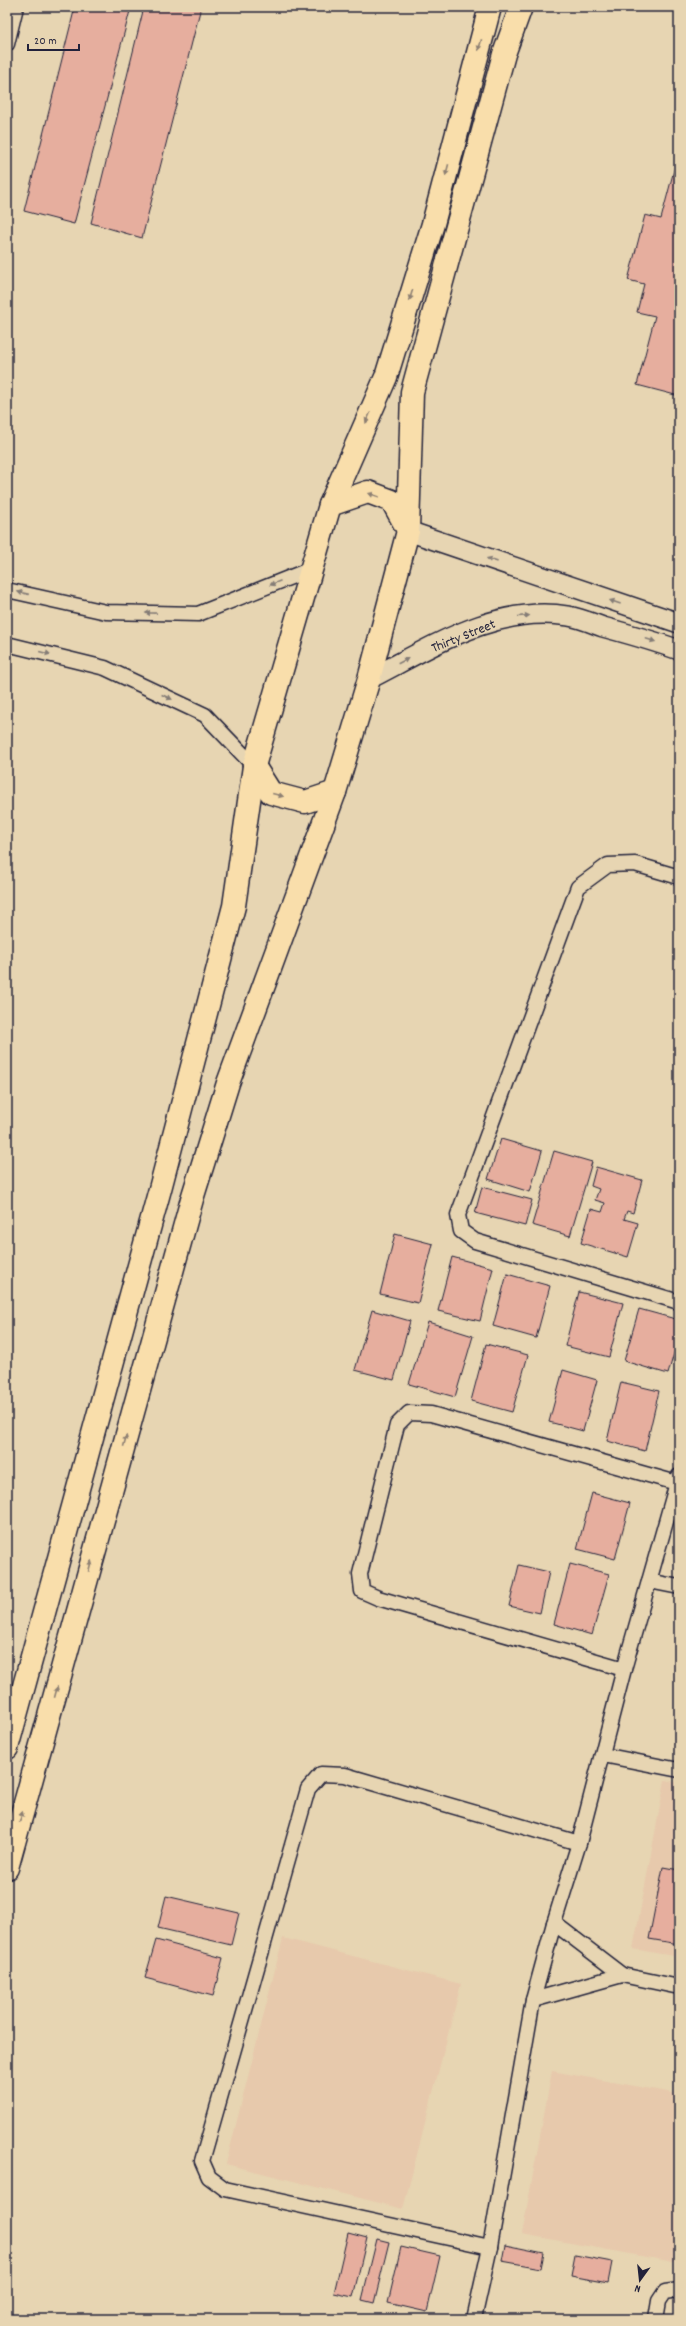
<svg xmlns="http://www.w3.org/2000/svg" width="686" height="2326" font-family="Dekko,sans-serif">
<rect width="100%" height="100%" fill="#e7d5b2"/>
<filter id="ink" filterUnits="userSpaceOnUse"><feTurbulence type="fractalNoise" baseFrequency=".025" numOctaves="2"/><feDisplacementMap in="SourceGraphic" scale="8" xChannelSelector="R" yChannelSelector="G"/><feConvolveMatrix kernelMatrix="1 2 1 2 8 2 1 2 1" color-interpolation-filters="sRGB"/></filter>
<g filter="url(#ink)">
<g fill="#e7c9ac">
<polygon points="665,1780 679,1783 679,1957 633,1949"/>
<polygon points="283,1938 461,1984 403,2209 226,2164"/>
<polygon points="552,2071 679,2094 679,2263 522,2234"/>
</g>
<g fill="#e6ae9e" stroke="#22223b">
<polygon points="75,7 131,7 74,224 24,211"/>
<polygon points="144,7 201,7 142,238 91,223"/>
<polygon points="679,151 679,396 637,385 655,316 637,312 644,284 628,280 645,215 661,219"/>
<polygon points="501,1139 542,1151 530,1192 488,1179"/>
<polygon points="554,1151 592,1162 570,1236 532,1225"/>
<polygon points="596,1167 642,1180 633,1213 627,1211 624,1219 638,1223 628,1257 581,1243 591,1209 602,1212 605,1203 595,1200 599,1189 591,1186"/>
<polygon points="482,1187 532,1200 525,1226 475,1213"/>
<polygon points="395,1234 433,1244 418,1303 380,1294"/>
<polygon points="452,1257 493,1268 480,1321 438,1311"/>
<polygon points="507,1274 550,1286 536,1338 493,1326"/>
<polygon points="579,1292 623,1303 609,1357 565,1346"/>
<polygon points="639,1309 679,1320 679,1336 668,1374 624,1361"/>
<polygon points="372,1310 410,1321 394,1380 355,1370"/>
<polygon points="428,1322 473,1336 455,1397 409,1384"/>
<polygon points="486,1344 528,1355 512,1412 471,1401"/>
<polygon points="563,1370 597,1380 583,1431 549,1422"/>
<polygon points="621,1382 659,1391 645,1451 607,1441"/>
<polygon points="592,1493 630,1503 615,1559 577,1549"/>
<polygon points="570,1564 609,1574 592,1635 554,1624"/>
<polygon points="519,1565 549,1572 540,1613 509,1606"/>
<polygon points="663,1867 679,1870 679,1944 649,1939"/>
<polygon points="166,1896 239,1913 231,1945 158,1928"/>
<polygon points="156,1940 223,1958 213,1996 145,1978"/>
<polygon points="348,2233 367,2238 353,2297 334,2293"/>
<polygon points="377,2239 389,2242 374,2303 362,2300"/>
<polygon points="505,2245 544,2253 541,2268 502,2261"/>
<polygon points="401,2247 440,2256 427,2312 388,2303"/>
<polygon points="575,2255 612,2262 608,2283 571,2276"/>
</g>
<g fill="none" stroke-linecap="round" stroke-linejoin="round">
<g stroke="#22223b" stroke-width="17">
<g id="minor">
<polyline points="7,44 16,7"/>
<polyline points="7,590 106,612 198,614 311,569"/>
<polyline points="7,644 105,668 205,715 254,766"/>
<polyline points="679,877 635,864 608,865 578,887 458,1215 461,1231 475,1241 679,1302"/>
<polyline points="649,1581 679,1587"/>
<polyline points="624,1669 378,1598 362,1591 360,1574 397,1425 409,1413 431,1414 677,1483"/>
<polyline points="603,1755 679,1770"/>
<polyline points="554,1923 622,1975 679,1987"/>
<polyline points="533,2000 622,1975"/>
<polyline points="490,2247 225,2189 209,2177 202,2161 308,1789 321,1774 345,1775 579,1843"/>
<polyline points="474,2319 490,2247 533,2000 554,1923 579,1843 624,1669 679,1476"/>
<polyline points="656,2319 659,2301 665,2292 679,2290"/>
</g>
</g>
<g stroke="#22223b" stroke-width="22">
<g id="secondary">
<polyline points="408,531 679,623"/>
<path d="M369,679C430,648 496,604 568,616C580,618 592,623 603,627C629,634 654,641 679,650"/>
</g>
</g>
<g stroke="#22223b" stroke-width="25">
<g id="primary">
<polyline points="330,505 368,492 392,501 408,530"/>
<polyline points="254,766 271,793 305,802 335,792"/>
<polyline points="7,1748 160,1189 234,906 254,766 330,505 386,377 433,224 490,7"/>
<polyline points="7,1868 192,1199 228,1083 335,792 369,679 408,531 412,392 504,54 521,7"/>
</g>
</g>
<use href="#minor" stroke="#e7d5b2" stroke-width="14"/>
<use href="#secondary" stroke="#e7d5b2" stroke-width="19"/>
<use href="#primary" stroke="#f9deab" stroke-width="22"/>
</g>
<defs><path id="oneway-solid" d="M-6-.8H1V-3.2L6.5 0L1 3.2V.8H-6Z"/></defs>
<g fill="#8e8073">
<use href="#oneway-solid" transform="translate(480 45) rotate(105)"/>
<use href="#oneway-solid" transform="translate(447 170) rotate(105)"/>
<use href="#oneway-solid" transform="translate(411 295) rotate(107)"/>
<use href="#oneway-solid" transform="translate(368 418) rotate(114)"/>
<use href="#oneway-solid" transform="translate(374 495) rotate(-161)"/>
<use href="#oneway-solid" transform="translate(278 795) rotate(15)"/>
<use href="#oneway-solid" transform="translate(125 1441) rotate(-75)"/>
<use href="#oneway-solid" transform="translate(90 1566) rotate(-75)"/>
<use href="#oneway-solid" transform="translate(56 1692) rotate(-75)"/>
<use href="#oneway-solid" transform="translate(21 1817) rotate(-75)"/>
</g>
<g fill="#847c76">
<use href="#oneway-solid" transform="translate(492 560) rotate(-161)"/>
<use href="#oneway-solid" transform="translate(275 583) rotate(158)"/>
<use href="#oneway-solid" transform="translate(23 593) rotate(-167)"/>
<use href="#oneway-solid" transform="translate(615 602) rotate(-161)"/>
<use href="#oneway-solid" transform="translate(151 613) rotate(-179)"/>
<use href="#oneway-solid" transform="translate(524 616) rotate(-5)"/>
<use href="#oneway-solid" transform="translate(650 640) rotate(17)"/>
<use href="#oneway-solid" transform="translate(45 653) rotate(14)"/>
<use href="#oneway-solid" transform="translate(403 661) rotate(-27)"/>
<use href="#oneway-solid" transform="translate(167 697) rotate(25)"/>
</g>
</g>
<g text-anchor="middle" stroke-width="3" stroke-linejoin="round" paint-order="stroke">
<g font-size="14" fill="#22223b" stroke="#e7d5b2">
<text transform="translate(463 635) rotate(-22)" y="5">Thirty Street</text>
</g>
</g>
<rect width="686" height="2326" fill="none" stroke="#e7d5b2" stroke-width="24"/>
<rect x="12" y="12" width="662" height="2302" fill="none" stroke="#22223b" stroke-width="1.5" filter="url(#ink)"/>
<g transform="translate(640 2280) rotate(195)" stroke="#e7d5b2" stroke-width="3" paint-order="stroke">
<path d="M0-3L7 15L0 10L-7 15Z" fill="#22223b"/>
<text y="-6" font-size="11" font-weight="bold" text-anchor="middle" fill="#22223b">N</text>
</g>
<path d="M28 44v6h51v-6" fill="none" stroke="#22223b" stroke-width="2"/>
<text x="34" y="44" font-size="12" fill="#22223b" stroke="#e7d5b2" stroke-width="3" paint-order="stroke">20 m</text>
</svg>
